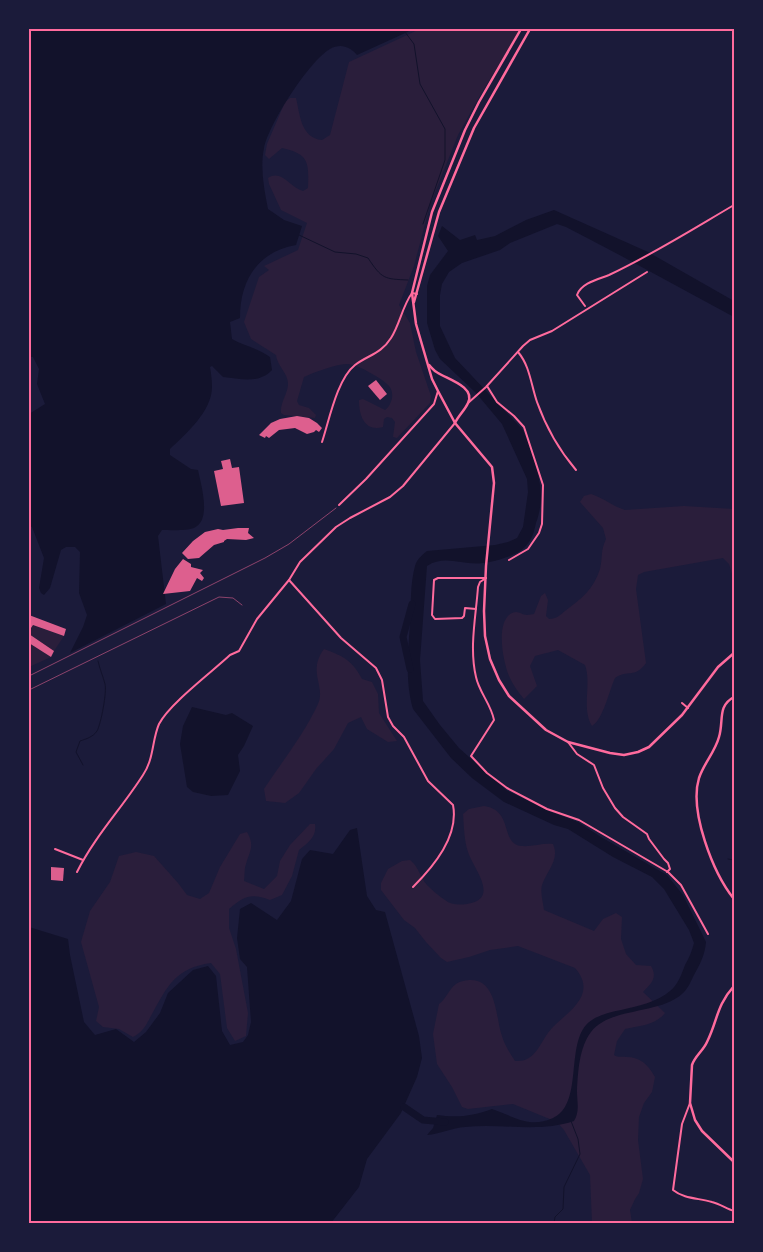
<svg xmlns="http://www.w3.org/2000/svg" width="763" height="1252" font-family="Literata,serif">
<rect width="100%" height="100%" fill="#1b1b3a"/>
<g fill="#2a1e3b">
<path d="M420,29H521L482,92L458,135L430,205L414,266L399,305L410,323L416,352L431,396L430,403L397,438L393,437L395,422L392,418L387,417L384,419L383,427C364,432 359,415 359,400L363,399L385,410C392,405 395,393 389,386C383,379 357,364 348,364C336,364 315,372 304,377L297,401L299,405L309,408L316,415L315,418L284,415L281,413C280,403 287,395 288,385C289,374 277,366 276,355L251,339L244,322L259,277L269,270L264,266L298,250L307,223L281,210L269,184L268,178C282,169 290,188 303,191L308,188C309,162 309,154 282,148L269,159L265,155L267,144L285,102L290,98H296C300,115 301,138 322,140L330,135L349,62Z"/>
<path d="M591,494C604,498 612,506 625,510L684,506L734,509V581L729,564L723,558L644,572L638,575L636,589L646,663C635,679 627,669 615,678C609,691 603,720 592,726C581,708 592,684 585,665L558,650L535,656L530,666L537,686L524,699C518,692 513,685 509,676C503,662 495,621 512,613C519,610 521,615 527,615C530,615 532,614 534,614L541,596L545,593L548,600L546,616L549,619C557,619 560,615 565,611C580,600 594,589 600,569C603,557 600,552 606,539L603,528L580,502L584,496Z"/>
<polygon points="33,625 64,636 54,651 29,634 29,631"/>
<polygon points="29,643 51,657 29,667"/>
<path d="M324,649C343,656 352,660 362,679L372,682L378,694L379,713L397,741L388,742L367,729L361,717L348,723L334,749L316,769L299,793L285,803L266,801L264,789C281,763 305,733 318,704C326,686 307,672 324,649Z"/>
<path d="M484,806C514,810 500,844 521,846C532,847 542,843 553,844C560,860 547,870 542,885C540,892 543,902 544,910L594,931L603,919L616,913L622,917L621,939L626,954L636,965L651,966C658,978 651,984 643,992L665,1013C656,1025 639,1026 625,1029L617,1041L614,1055C619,1058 621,1056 626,1057C641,1057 648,1065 655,1077L652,1092L644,1103L639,1117L638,1140L643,1179L639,1193L635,1199L630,1210L632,1223H592L590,1175L564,1130L557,1122L513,1104L468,1109L462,1107L452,1087L437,1064L433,1034L439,1004C446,999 449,989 456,984C460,981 467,980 471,980C496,980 496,1016 501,1033C504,1044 509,1052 515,1061C537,1063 540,1040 553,1027C569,1011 598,994 575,968L518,946L490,950L469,957L447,962L441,958L426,942L415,928L404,920L381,890V883L388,869L402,861L410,860C419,867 420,877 427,885C432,890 439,896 445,900C451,905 459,905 467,904C501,899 473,868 468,852C464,840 464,826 463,814L469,809Z"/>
<path d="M310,824H315C317,837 308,843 299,850L292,876L282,895L270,900C251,893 244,896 229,909V928L236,949L248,1013L246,1036L235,1041L227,1028L220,974L211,963C176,968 168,985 152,1014C146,1025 144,1031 133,1037L119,1029L103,1027L96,1021L99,1007L81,942L90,911L110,882L119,856L136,852L154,856L178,883L187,895L200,899L209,893L220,867L240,834L247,832C255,846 250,850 246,864C244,869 245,875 244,881L264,889L277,876L280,861L290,845Z"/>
</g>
<g fill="#12122b">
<path d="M29,29H414L357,55C350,47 341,43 330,49C309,61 269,124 264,148C260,168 264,189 268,209L284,220L302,226L296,245C257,252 240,281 240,318L230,322L232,339C244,346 258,348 270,357L272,370C259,384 241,379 223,377L212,366L210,367C211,373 212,380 212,387C212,411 186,434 170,449V455L191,469L198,470C201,485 212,520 194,528C187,531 170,530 162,530L158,536L166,604L70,653L83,627L87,615L79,593L80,552L75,547H66L61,550L50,588L44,595L41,593L39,588L44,558L32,527L29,526V499L31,496L29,485V414L45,404L37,384L39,369L33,357H29Z"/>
<path d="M554,210L648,252L734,301V317C678,287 623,256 566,227L557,224L510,243L500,250L462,263L449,272L442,284L440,295V326L455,358L523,430C530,448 541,476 541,496C541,505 539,515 536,523C534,532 532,540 525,547C518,555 494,562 483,563C463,566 445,554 427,566L420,660L423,701L440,725L459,748L506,790L549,811L578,822L601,837L667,875L683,895L706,942C705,955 700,964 694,975C691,981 688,989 682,994C658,1015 610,1007 591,1032C579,1048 578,1072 577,1091C577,1102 580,1111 574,1121C539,1133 502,1123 465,1127C452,1128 440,1134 427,1135L433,1128L437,1115C457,1118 473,1116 492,1109C514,1116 529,1129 553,1118C583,1104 566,1048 586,1025C594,1016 609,1012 621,1010C637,1006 658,1002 670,991C678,985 682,973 685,965C689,958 692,951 694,943L689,930L664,889L652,877L613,857L568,829L554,825L504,802L472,778L451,758L413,709C405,682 408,651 410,624C411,605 410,584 415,566C417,559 422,555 427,551L495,545L508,542L517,538L523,527L528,492L527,479L502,424L476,393L440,359L435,350L427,323V286L430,275L448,251L438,236L442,226L460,240L475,235L477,240L495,236L526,220Z"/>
<polygon points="192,707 226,715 232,713 253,726 244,746 238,755 240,771 228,795 211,796 193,792 187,787 180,744 183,726"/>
<polygon points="357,828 367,896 376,910 385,912 419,1036 422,1058 417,1077 401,1113 367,1159 359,1187 331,1223 29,1223 29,927 68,939 70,955 84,1022 95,1035 116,1029 134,1042 146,1032 160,1013 168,993 193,970 208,966 216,976 222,1031 230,1045 243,1042 248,1035 251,1022 247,967 240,959 237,938 240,909 251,903 277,920 291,901 302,859 310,850 333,854 350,830"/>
</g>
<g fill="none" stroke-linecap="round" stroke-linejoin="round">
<g stroke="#12122b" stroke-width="1">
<polyline points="405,32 414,44 420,84 445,129 445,160 423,224"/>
<path d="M299,235L335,252L356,254L368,258C382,279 384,279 408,280"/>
<path d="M83,765L76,752L80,741C86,739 93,737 97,731C101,724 107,692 105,684C103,676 100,670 98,661"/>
<polyline points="728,859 734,860"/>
<polyline points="554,1223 555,1217 563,1209 564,1187 580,1154 578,1139 571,1121"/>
</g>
<g stroke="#12122b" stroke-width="7">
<polyline points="410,669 403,637 412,604"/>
<polyline points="404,1107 423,1120 445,1122"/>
</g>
</g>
<g fill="#dd5f8e">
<polygon points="376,380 387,394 380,400 368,386"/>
<polygon points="297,416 309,418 317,423 322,428 319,432 316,430 314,432 307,434 295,428 279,430 269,438 266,436 265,438 259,435 271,423 280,419"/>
<polygon points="230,459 232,468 239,467 244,503 221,506 214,471 223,469 221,461"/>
<polygon points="238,528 249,528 248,533 254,538 246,540 227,539 224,541 224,542 214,545 199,558 188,559 182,553 193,541 205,532 218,529 223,530"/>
<polygon points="183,559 191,564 191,567 203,570 200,573 204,578 202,581 197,578 190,591 163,594 175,569"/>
<polygon points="29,615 66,629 64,636 33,625 29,631"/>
<polygon points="29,634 54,651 51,657 29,643"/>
<polygon points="51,867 64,868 63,881 51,880"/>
</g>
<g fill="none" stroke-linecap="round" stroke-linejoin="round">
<polyline stroke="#ff6b9d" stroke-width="0.5" points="29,676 265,558 289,544 336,508"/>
<polyline stroke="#ff6b9d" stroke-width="0.5" points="29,690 219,597 233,598 242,605"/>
<g stroke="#ff6b9d" stroke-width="2">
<path d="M585,306L577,295C581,283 599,279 609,275C652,255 693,229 734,205"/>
<path d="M518,352C530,366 531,385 537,402C546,427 559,450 576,470"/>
<polyline points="487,386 497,402 514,416 524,427 543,485 542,524 539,533 528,549 509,560"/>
<polyline points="468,403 486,387 523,346 530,340 552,331 647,272"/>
<path d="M322,442C329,421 337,379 355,365C368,355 381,354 391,338C400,324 402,307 412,293L417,294"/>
<polyline points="339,505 366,479 434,404 438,391"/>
<path d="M486,578L480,582L478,587C476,616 469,648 476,677C479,692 491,704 494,720L471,756L487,773L507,788L547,809L579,820L668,872L681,885L708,934"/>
<path d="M289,580L341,638L376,668L382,680L388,717L393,726L404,737L428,781L453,805C459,836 434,866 413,887"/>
<polyline points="476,609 465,608 464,616 462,618 435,619 432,615 434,580 438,578 486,578"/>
<polyline points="682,703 688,708"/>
<polyline points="568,742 577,754 594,765 603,788 615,808 623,817 647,834 649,839 664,859 668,863 670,869 667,872"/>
<polyline points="55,849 83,860"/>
<path d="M77,872C95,836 122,808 143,775C154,759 152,740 159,724C169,704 213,671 230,655L239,651L257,619L289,580L300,562L336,527L350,518L390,497L403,486L455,423"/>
<path d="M690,1103L682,1124L673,1190C684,1199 699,1198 712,1202C720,1204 727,1209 734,1211"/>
</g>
<g stroke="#ff6b9d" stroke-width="2.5">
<path d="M734,697C717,706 724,721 719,737C715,752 704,763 699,778C689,811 713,873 734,899"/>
<path d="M734,986C716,1006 718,1020 707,1042C703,1051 695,1056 692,1065L690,1103L695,1120L702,1131L733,1161L734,1168"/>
</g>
<g stroke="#ff6b9d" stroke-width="2.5">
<polyline points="521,29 479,102 465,130 432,212 412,293 416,324 432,379 438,391 455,423 492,467 494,483 486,566 484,611 485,636 490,659 499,680 509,696 546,730 568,742 610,753 624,755 638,752 649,747 682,715 718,667 734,653"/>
<polyline points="414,302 439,212 474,128 530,29"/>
<path d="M429,365C432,368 434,371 438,373C447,379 476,387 468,403C465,410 458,416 455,423"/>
</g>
</g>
<rect width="763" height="1252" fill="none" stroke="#1b1b3a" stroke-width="60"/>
<rect x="30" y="30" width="703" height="1192" fill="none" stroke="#ff6b9d" stroke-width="2"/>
</svg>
